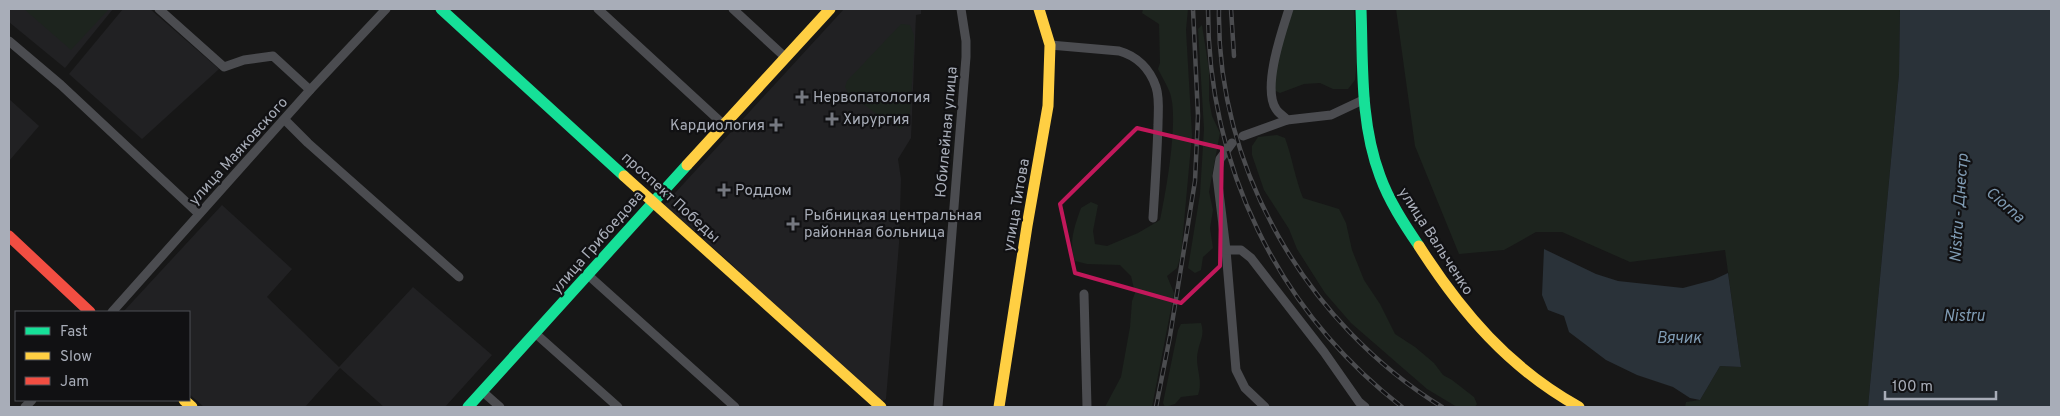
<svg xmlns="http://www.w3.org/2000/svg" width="2060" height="416" font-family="Overpass,sans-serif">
<rect width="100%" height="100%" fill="#171717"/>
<g fill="#212123">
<polygon points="9,9 113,9 65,68 9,22"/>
<polygon points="123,9 150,9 219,69 142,139 69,74"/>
<polygon points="844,9 921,9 921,14 916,15 911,138 898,159 901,179 899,244 886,399 879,404 727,260 664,205"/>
<polygon points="9,99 39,126 9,161"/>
<polygon points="222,205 292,269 267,297 339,367 413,287 492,355 445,407 384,407 340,368 305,407 204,407 189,394 189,312 123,312"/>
</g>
<g fill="#1d241e">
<polygon points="24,9 109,9 71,50"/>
<path d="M1143,9H1188L1186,30L1192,135L1181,255L1177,268L1167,276L1174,293L1152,407H1105L1121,377L1130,327L1132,301L1135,293L1131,276L1120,265L1087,264L1075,261C1068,243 1075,225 1081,208L1091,202L1098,205L1093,231L1095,244L1107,246L1138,233L1160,220C1166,192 1179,119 1170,93C1167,85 1162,77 1158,69L1160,63L1159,24L1142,13Z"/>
<polygon points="1289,9 1354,9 1357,62 1355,80 1348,89 1333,89 1320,83 1304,84 1280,93 1272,89"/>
<polygon points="1396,9 1900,9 1899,74 1868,407 1685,407 1686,402 1700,400 1720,366 1741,367 1725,250 1630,262 1562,232 1536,232 1504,250 1459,254 1415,146"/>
<polygon points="901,24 910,25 914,35 914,49 910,116 908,123 900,129 891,121 879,116 866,106 851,98 845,87 847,81"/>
<polygon points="1202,25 1209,70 1209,100 1212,116 1220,133 1209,192 1213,210 1210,228 1213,248 1203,257 1201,270 1195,273 1188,268 1200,194 1204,129 1198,29"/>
<path d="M1277,135L1285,138C1292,157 1295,178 1303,198L1339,209L1346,223L1352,250L1364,280L1380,304L1395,334L1415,347L1434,363L1443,375L1452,380L1474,397L1477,404L1475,407H1457L1427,389L1351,323L1325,293L1297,249L1289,229L1264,190L1252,155V146L1258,137Z"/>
<path d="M1201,323C1205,335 1200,340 1198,351C1194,366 1204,380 1198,395L1181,397L1175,404L1165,407L1163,403L1178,330L1181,324Z"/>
</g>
<g fill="#2a3239">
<polygon points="1900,9 2051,9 2051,407 1868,407 1899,74"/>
<polygon points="1544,249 1596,274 1618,281 1683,288 1713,280 1728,273 1741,367 1720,366 1700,400 1690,398 1673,387 1637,375 1606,360 1569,332 1564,316 1548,310 1542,295"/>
</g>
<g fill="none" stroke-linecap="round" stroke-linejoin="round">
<g stroke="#4b4c50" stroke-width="9">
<polyline points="159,9 224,67 244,60 273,56 310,90"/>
<polyline points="598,9 723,124"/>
<polyline points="733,9 785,57"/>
<polyline points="9,41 61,85 199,214"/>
<path d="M1050,45L1119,51C1137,56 1150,69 1156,87C1160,99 1158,113 1158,125C1157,156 1155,187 1153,218"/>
<polyline points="285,120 308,143 459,277"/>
<path d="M1287,120C1284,116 1278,113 1276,109C1262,88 1282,31 1289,9"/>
<polyline points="1243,136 1287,120 1331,115 1365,99"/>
<polyline points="1232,143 1220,159 1217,176 1226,250 1236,370 1245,388 1265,407"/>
<polyline points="1226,250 1241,250 1251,258 1324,352 1359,402 1365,407"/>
<polyline points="588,275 735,407"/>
<polyline points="1084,294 1087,407"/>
<polyline points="112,312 310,90 386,9"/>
<polyline points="536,334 618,407"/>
<polyline points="483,392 500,407"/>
<polyline points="25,407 32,400"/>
<polyline points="938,407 966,57 966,41 961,9"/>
</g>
<g stroke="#16e098" stroke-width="11">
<polyline points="441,9 624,176"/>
<path d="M1361,9C1363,65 1360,123 1380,176C1389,201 1404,224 1419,246"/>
<polyline points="468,407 687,165"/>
</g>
<g stroke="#ffcf43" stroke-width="11">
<polyline points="687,165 830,9"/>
<polyline points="624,176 881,407"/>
<path d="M1419,246C1462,313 1509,368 1579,407"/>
<polyline points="184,400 192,407"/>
<polyline points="999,407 1027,226 1048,106 1050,45 1039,9"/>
</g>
<polyline stroke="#f24e42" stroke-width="11" points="9,236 90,312"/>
<g stroke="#4b4c4f" stroke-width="4.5">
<g id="rail">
<path d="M1208,9C1208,166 1277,310 1402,407"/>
<path d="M1219,9C1216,169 1307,324 1442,407"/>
<polyline points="1231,9 1234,56"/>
<polyline points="1156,407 1170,336 1195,181 1198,116 1193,9"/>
</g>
</g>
<use href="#rail" stroke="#111113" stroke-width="2.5" stroke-dasharray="8" stroke-linecap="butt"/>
</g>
<path fill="none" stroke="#c2185b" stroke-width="4" stroke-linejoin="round" d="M1137,128L1222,148L1220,266L1181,303L1075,273L1060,204Z"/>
<g fill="#757880" stroke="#111113" stroke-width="2">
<path d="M799.5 89.5h5v5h5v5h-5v5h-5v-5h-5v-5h5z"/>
<path d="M829.5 111.5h5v5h5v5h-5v5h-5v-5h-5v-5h5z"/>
<path d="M773.5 117.5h5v5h5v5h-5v5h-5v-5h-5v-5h5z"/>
<path d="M721.5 182.5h5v5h5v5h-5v5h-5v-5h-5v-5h5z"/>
<path d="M790.5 216.5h5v5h5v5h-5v5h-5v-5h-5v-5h5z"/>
</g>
<g text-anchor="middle" stroke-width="4.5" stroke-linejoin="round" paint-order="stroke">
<g font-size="15" fill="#a8adb8" stroke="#111113" text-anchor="start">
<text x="813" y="102">Нервопатология</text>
<text x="843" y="124">Хирургия</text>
<text x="765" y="130" text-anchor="end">Кардиология</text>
<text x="735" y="195">Роддом</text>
<text x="804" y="220">Рыбницкая центральная<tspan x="804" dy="17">районная больница</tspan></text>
</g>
<g font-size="15" fill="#a8adb8" stroke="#111113">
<text transform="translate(946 132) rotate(-85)" y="5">Юбилейная улица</text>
<text transform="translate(238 151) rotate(-48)" y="5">улица Маяковского</text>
<text transform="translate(671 197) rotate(42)" y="5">проспект Победы</text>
<text transform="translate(1016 205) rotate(-80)" y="5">улица Титова</text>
<text transform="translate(1436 241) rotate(57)" y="5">улица Вальченко</text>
<text transform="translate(597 242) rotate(-49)" y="5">улица Грибоедова</text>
</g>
<g font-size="16" font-style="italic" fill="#7f9bb3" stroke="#111113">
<text transform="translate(2006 204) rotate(41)" y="6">Ciorna</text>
<text transform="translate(1958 208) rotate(-86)" y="6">Nistru - Днестр</text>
<text x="1964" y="321">Nistru</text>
<text x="1679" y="343">Вячик</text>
</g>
</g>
<rect width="2060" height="416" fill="none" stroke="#a8adb8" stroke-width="20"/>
<rect x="15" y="311" width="175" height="90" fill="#111113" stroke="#4d4f55"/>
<rect x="25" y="327" width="25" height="8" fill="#16e098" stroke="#4d4f55"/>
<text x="60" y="336" font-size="15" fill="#a8adb8">Fast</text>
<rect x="25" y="352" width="25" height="8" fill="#ffcf43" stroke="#4d4f55"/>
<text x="60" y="361" font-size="15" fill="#a8adb8">Slow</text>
<rect x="25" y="377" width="25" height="8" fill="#f24e42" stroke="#4d4f55"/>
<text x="60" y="386" font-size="15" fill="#a8adb8">Jam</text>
<path d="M1885 391v8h111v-8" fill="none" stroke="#a8adb8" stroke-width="2.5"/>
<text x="1892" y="391" font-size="15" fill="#a8adb8" stroke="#111113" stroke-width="4" paint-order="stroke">100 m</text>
</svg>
